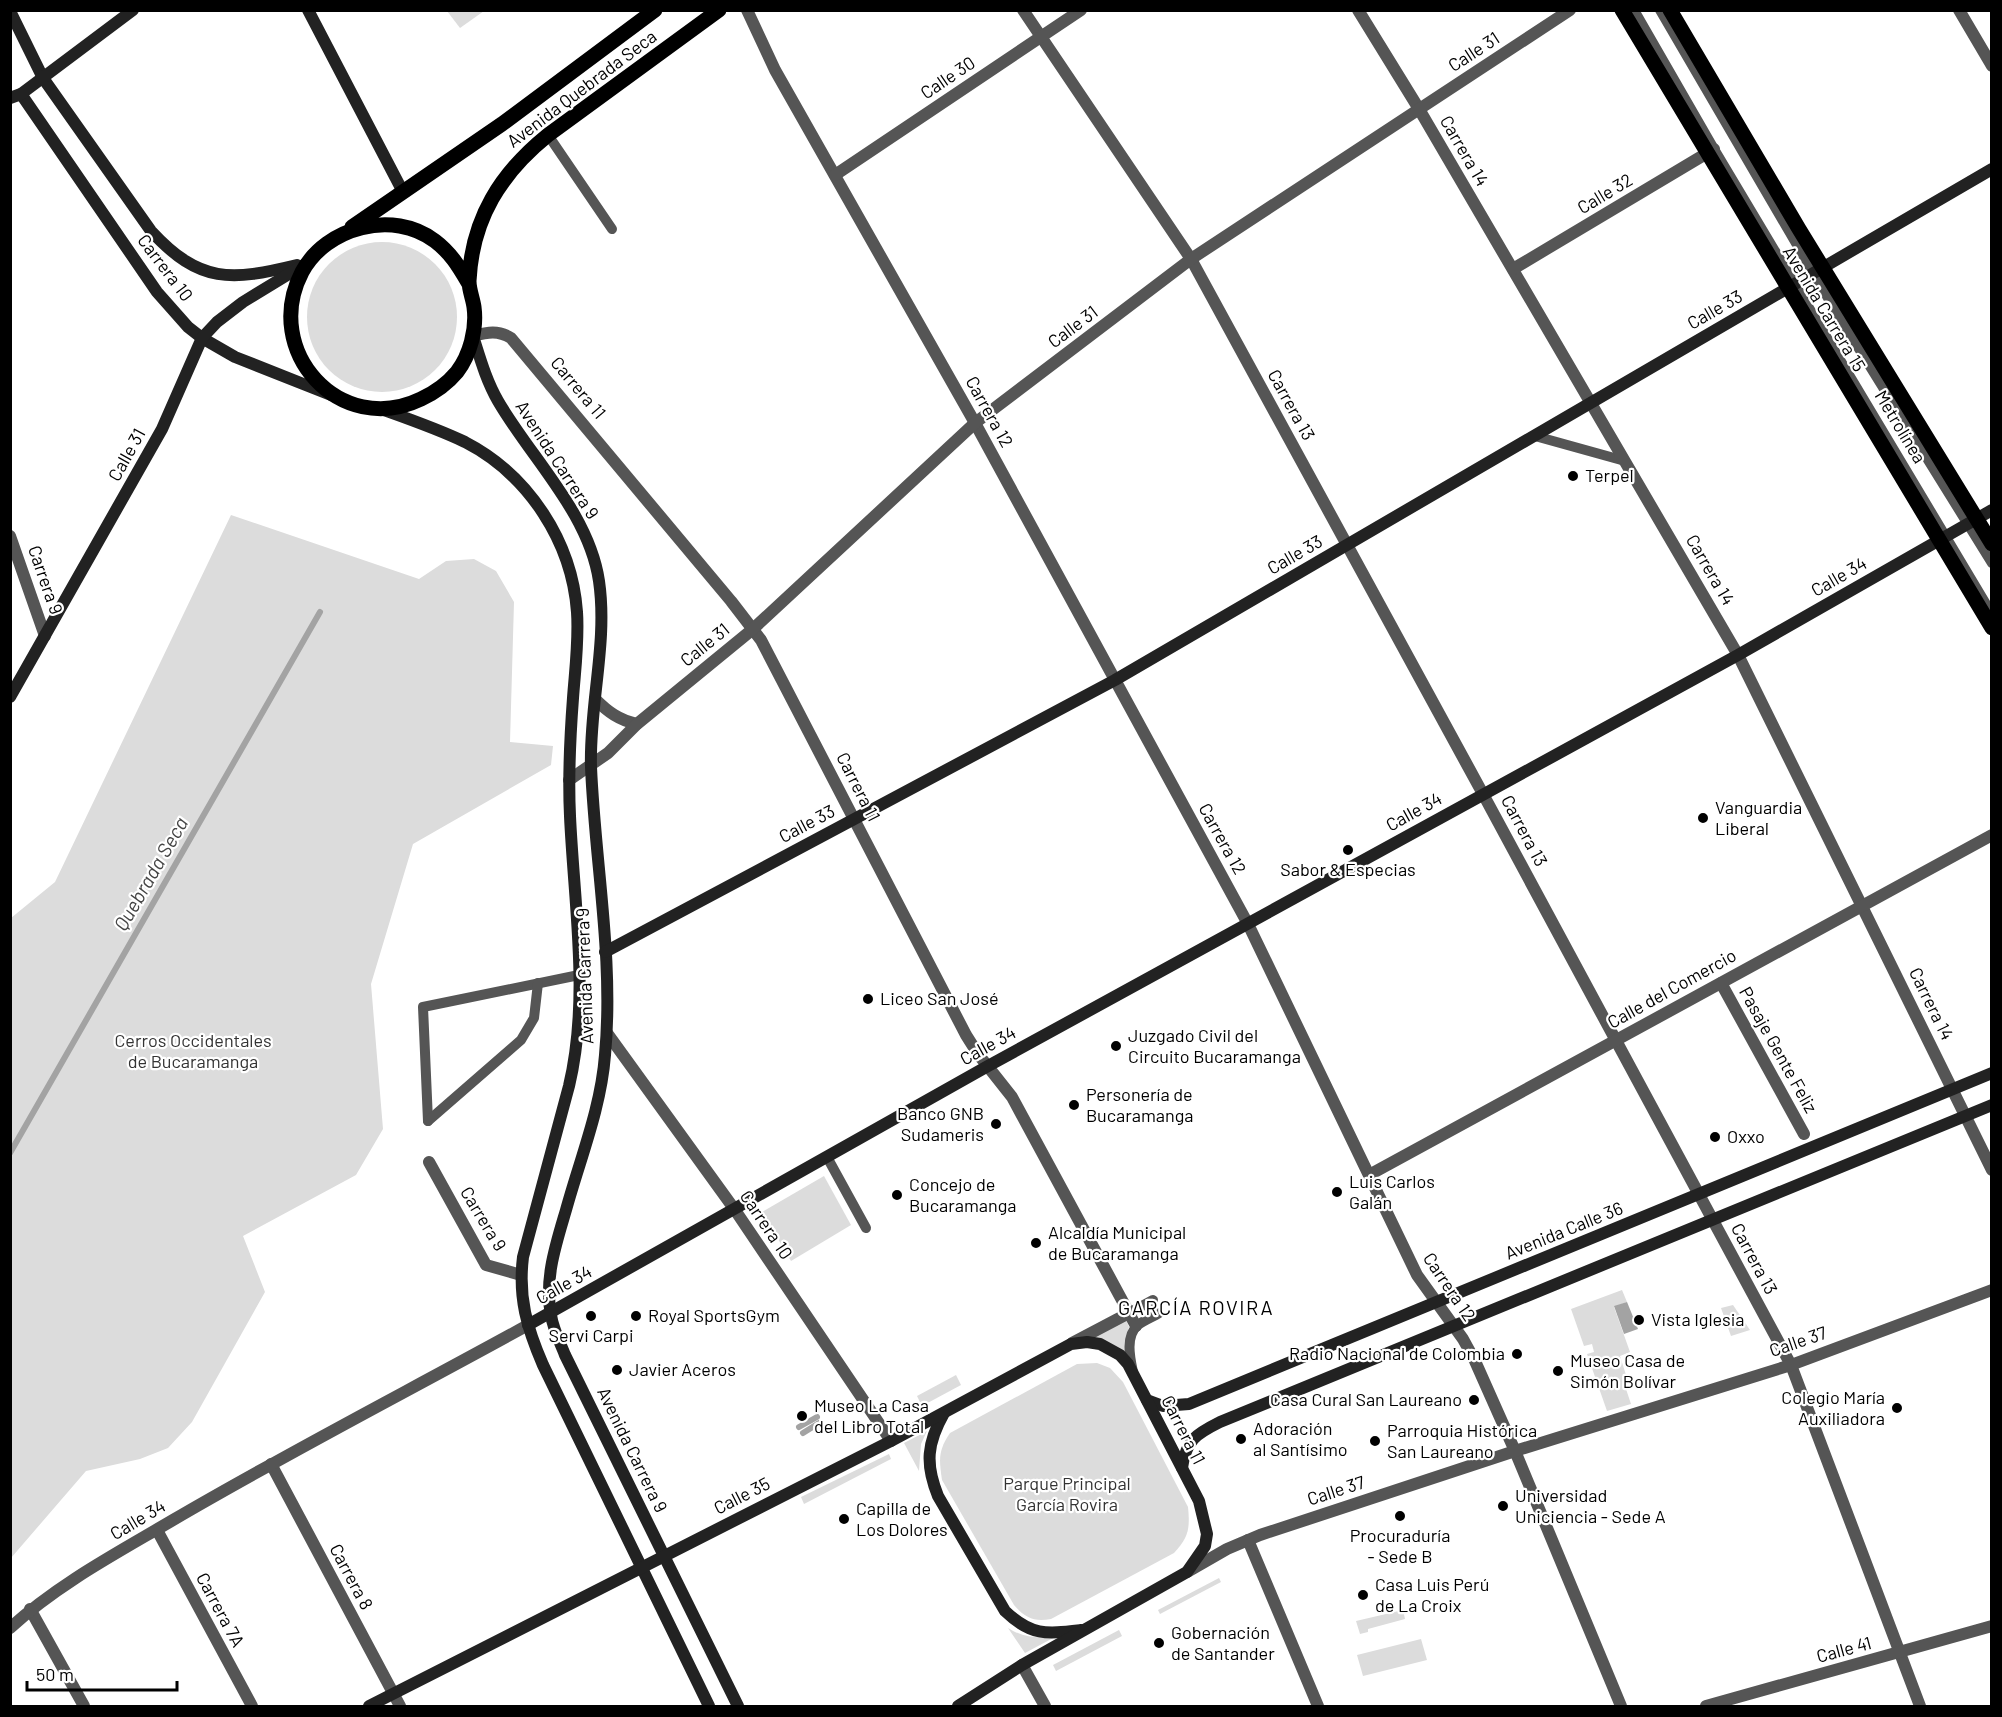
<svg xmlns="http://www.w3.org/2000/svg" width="2002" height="1717" font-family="Barlow,sans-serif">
<rect width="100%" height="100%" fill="#fff"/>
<g fill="#dcdcdc">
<polygon points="447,11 484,11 460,28"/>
<circle cx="382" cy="317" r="75"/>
<polygon points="231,515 419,579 446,561 474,559 496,571 514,602 510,742 553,746 551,765 413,844 371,984 383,1129 356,1175 243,1236 265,1292 192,1422 168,1448 140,1459 86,1471 11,1558 11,918 55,882"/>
<polygon points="824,1176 851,1225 791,1261 762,1212"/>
<polygon points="1622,1290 1627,1302 1614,1307 1630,1352 1620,1356 1626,1375 1622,1377 1631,1404 1607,1411 1587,1354 1594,1352 1592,1344 1584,1346 1571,1309"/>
<polygon points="1733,1305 1750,1330 1731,1336 1721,1308"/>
<polygon points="1126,1320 1129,1327 1126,1338 1126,1353 1091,1338"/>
<path d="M1097,1363L1110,1368L1123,1382L1188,1507C1190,1528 1189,1537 1174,1553L1051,1619C1034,1622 1025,1618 1014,1605L942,1480C939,1459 938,1451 950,1433L1077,1364Z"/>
<polygon points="956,1375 961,1385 922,1406 917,1396"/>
<polygon points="927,1431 921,1444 919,1471 904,1443"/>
<polygon points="889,1454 891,1459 804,1504 801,1497"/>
<polygon points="1219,1578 1221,1582 1160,1614 1158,1610"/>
<polygon points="1403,1610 1405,1619 1368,1629 1368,1632 1360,1634 1356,1621"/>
<path d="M1008,1628C1024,1638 1036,1638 1055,1637L1025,1653Z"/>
<polygon points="1119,1630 1122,1636 1056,1671 1053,1665"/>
<polygon points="1421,1639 1427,1660 1363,1676 1357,1655"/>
</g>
<polygon fill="#a3a3a3" points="1627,1302 1638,1329 1624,1334 1614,1306"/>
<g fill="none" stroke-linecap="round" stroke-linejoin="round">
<g stroke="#a3a3a3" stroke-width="6">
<polyline points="10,1153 320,612"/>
<polyline points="799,1427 817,1417"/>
<polyline points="803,1433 819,1423"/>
</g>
<g stroke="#555" stroke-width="10">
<polyline points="1634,10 1714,149 1989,609"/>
<polyline points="1660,10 1835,310 1992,563"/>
<polyline points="548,135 612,229"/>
<polyline points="1535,436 1625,461"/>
<polyline points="428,1121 423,1007 579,975"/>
<polyline points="428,1121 521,1040 534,1018 538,983"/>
<polyline points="827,1157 866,1228"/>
<polyline points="1129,1313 1153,1300"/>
<path d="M1133,1372C1130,1358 1125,1336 1138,1325C1144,1320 1153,1317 1159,1313"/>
</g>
<g stroke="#555" stroke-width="12">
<polyline points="747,10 775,70 975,423 1248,924 1417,1275 1463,1339 1475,1361 1515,1451 1621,1706"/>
<polyline points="1023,10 1191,259 1483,794 1791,1365 1920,1706"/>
<polyline points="1358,10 1419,109 1738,655 1992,1170"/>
<polyline points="1959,10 1992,66"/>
<polyline points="835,175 1081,10"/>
<polyline points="1513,269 1714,149"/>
<path d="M473,336C488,332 498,330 511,338L731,601L761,640L966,1035L978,1054L1012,1097L1136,1326"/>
<polyline points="10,536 45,636"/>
<path d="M595,699C608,712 619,720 637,724"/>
<polyline points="569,780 608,753 637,724 753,629 975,423 1191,259 1570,10"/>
<polyline points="1721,983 1804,1134"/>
<polyline points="607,1033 735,1210 891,1441"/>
<polyline points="429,1162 486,1265 521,1275"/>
<polyline points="1369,1175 1992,835"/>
<polyline points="1072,1343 1129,1313"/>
<polyline points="271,1464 400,1706"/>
<polyline points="157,1530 252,1706"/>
<polyline points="1248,1540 1318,1706"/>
<polyline points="1187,1572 1227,1549 1260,1535 1515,1451 1791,1365 1992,1290"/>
<polyline points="30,1609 84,1706"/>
<path d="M10,1628C58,1584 117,1553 173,1520C289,1452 410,1390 528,1325"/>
<polyline points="1022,1665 1045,1706"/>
<polyline points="1706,1706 1992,1626"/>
</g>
<g stroke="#222" stroke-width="12">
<polyline points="308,10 403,192"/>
<path d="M10,11L43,78L151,231C200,284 231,281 297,265"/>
<polyline points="21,94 157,292 188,327 202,338 235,357 331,395"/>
<polyline points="10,98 21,94 133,10"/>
<path d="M473,336C480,358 486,380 498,401C531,458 589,513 599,581C608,643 589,705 591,767C595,863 614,959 605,1055C601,1108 580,1159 566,1210C556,1244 544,1279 551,1315C553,1329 560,1342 565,1355L738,1706"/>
<path d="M381,409C409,419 438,429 465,442C529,475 572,542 577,612C579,641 575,670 573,698C570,738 568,776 570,816C574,905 590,998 569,1086L523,1257C518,1298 527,1328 543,1365L709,1706"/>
<polyline points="10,697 162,429 202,338 217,322 243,302 307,263"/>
<polyline points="605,952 1115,680 1992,169"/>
<polyline points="528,1325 988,1066 1738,655 1992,510"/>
<polyline points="1147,1400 1163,1406 1189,1404 1992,1073"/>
<path d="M944,1413C927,1443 925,1464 938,1496L1005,1611C1031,1636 1046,1634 1081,1630"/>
<path d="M1182,1468C1186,1440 1196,1434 1220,1422L1992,1105"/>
<polyline points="369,1706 891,1441 1071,1344 1087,1342 1100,1344 1120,1355 1128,1364 1199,1501 1207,1534 1205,1546 1187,1572 1022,1665 958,1706"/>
</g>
<g stroke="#000" stroke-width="15">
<polyline points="1622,10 1992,628"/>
<polyline points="1670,10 1799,229 1992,544"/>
<polyline points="352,227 502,124 655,10"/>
<path d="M469,284C459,267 451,253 435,241C393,209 326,227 302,272C261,351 340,438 421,399C434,393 447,384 457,372C470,355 477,329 474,307C473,299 469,290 469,281C472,218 501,173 548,135L719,10"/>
</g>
</g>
<g fill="#000" stroke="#fff" stroke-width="2">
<circle cx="1573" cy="476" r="6"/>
<circle cx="1703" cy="818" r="6"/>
<circle cx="1348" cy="850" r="6"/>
<circle cx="868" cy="999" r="6"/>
<circle cx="1116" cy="1046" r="6"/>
<circle cx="1074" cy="1105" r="6"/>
<circle cx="996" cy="1124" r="6"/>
<circle cx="1715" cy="1137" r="6"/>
<circle cx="1337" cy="1192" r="6"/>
<circle cx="897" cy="1195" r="6"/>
<circle cx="1036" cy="1243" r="6"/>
<circle cx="591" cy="1316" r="6"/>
<circle cx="636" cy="1316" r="6"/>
<circle cx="1639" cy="1320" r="6"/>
<circle cx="1517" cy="1354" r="6"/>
<circle cx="617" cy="1370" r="6"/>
<circle cx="1558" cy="1371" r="6"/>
<circle cx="1474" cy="1400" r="6"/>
<circle cx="1897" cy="1408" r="6"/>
<circle cx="802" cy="1416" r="6"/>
<circle cx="1241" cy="1439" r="6"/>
<circle cx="1375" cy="1441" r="6"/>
<circle cx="1503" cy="1506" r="6"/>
<circle cx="1400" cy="1516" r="6"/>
<circle cx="844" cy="1519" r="6"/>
<circle cx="1363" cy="1595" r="6"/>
<circle cx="1159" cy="1643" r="6"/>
</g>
<g text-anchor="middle" stroke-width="4.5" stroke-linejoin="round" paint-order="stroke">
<g font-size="18" fill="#000" stroke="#fff">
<text transform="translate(1474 52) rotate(-33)" y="6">Calle 31</text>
<text transform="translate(948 78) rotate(-34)" y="6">Calle 30</text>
<text transform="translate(582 89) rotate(-37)" y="6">Avenida Quebrada Seca</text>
<text transform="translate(1464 151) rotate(60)" y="6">Carrera 14</text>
<text transform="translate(1605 194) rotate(-31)" y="6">Calle 32</text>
<text transform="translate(165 268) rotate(53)" y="6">Carrera 10</text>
<text transform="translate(1824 309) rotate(59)" y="6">Avenida Carrera 15</text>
<text transform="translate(1715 310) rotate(-30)" y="6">Calle 33</text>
<text transform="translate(1073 327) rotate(-37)" y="6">Calle 31</text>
<text transform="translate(578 388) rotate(50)" y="6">Carrera 11</text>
<text transform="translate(1291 405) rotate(61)" y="6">Carrera 13</text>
<text transform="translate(989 412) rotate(61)" y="6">Carrera 12</text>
<text transform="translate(1900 427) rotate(59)" y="6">Metrolínea</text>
<text transform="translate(127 455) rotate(-61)" y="6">Calle 31</text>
<text transform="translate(557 460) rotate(57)" y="6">Avenida Carrera 9</text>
<text transform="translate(1295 555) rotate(-30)" y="6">Calle 33</text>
<text transform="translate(1710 570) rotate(60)" y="6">Carrera 14</text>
<text transform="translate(1839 577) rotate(-30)" y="6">Calle 34</text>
<text transform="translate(45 580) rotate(71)" y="6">Carrera 9</text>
<text transform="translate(705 645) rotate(-39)" y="6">Calle 31</text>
<text transform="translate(858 787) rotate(63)" y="6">Carrera 11</text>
<text transform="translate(1414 812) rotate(-29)" y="6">Calle 34</text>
<text transform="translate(807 824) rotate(-28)" y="6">Calle 33</text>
<text transform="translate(1524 831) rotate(62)" y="6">Carrera 13</text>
<text transform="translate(1222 839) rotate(61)" y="6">Carrera 12</text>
<text transform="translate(585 976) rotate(-92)" y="6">Avenida Carrera 9</text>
<text transform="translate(1672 989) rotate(-29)" y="6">Calle del Comercio</text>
<text transform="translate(1931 1004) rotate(64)" y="6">Carrera 14</text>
<text transform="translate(988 1046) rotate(-29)" y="6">Calle 34</text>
<text transform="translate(1778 1050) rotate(61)" y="6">Pasaje Gente Feliz</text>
<text transform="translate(483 1219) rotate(59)" y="6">Carrera 9</text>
<text transform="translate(766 1225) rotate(56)" y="6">Carrera 10</text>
<text transform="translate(1564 1231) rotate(-22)" y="6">Avenida Calle 36</text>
<text transform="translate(1754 1259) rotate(62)" y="6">Carrera 13</text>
<text transform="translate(564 1285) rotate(-29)" y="6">Calle 34</text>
<text transform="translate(1449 1287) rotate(56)" y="6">Carrera 12</text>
<text transform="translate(1798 1342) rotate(-19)" y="6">Calle 37</text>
<text transform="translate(1183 1430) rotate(63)" y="6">Carrera 11</text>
<text transform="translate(632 1450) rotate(64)" y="6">Avenida Carrera 9</text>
<text transform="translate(1336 1491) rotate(-18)" y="6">Calle 37</text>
<text transform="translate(742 1496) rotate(-27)" y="6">Calle 35</text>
<text transform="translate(138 1520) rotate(-31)" y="6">Calle 34</text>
<text transform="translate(351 1577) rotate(62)" y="6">Carrera 8</text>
<text transform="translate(220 1610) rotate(62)" y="6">Carrera 7A</text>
<text transform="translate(1844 1650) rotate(-15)" y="6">Calle 41</text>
</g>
<g font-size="18" fill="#000" stroke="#fff" text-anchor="start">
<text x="1585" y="482">Terpel</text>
<text x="1715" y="814">Vanguardia<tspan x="1715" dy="21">Liberal</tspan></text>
<text x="1348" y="876" text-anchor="middle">Sabor &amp; Especias</text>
<text x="880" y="1005">Liceo San José</text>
<text x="1128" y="1042">Juzgado Civil del<tspan x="1128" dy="21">Circuito Bucaramanga</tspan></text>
<text x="1086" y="1101">Personería de<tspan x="1086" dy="21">Bucaramanga</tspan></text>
<text x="984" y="1120" text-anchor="end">Banco GNB<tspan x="984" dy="21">Sudameris</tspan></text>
<text x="1727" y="1143">Oxxo</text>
<text x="1349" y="1188">Luis Carlos<tspan x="1349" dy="21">Galán</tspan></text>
<text x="909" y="1191">Concejo de<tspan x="909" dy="21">Bucaramanga</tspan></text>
<text x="1048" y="1239">Alcaldía Municipal<tspan x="1048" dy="21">de Bucaramanga</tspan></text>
<text x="648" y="1322">Royal SportsGym</text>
<text x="1651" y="1326">Vista Iglesia</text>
<text x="591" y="1342" text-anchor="middle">Servi Carpi</text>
<text x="1505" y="1360" text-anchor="end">Radio Nacional de Colombia</text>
<text x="1570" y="1367">Museo Casa de<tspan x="1570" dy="21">Simón Bolívar</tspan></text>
<text x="629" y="1376">Javier Aceros</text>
<text x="1885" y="1404" text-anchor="end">Colegio María<tspan x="1885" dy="21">Auxiliadora</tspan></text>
<text x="1462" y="1406" text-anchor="end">Casa Cural San Laureano</text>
<text x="814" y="1412">Museo La Casa<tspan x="814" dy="21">del Libro Total</tspan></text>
<text x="1253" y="1435">Adoración<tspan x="1253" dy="21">al Santísimo</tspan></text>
<text x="1387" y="1437">Parroquia Histórica<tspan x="1387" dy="21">San Laureano</tspan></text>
<text x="1515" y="1502">Universidad<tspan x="1515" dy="21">Uniciencia - Sede A</tspan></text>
<text x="856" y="1515">Capilla de<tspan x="856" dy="21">Los Dolores</tspan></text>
<text x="1400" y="1542" text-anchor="middle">Procuraduría<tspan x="1400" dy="21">- Sede B</tspan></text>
<text x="1375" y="1591">Casa Luis Perú<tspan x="1375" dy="21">de La Croix</tspan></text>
<text x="1171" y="1639">Gobernación<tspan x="1171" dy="21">de Santander</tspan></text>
</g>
<g font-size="18" fill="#333" stroke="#fff">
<text x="193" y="1047">Cerros Occidentales<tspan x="193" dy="21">de Bucaramanga</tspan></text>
<text x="1067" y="1490">Parque Principal<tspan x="1067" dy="21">García Rovira</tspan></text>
</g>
<g font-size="20" font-style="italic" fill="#444" stroke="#fff">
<text transform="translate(151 874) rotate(-60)" y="7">Quebrada Seca</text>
</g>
<g font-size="20" letter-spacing="1.5" fill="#000" stroke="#fff">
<text x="1196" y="1315">GARCÍA ROVIRA</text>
</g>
</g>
<rect width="2002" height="1717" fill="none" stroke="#000000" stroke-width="24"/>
<path d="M27 1681v9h150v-9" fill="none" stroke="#000000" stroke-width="3"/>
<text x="36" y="1681" font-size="18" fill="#000000" stroke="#ffffff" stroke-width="4.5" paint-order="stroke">50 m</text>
</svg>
